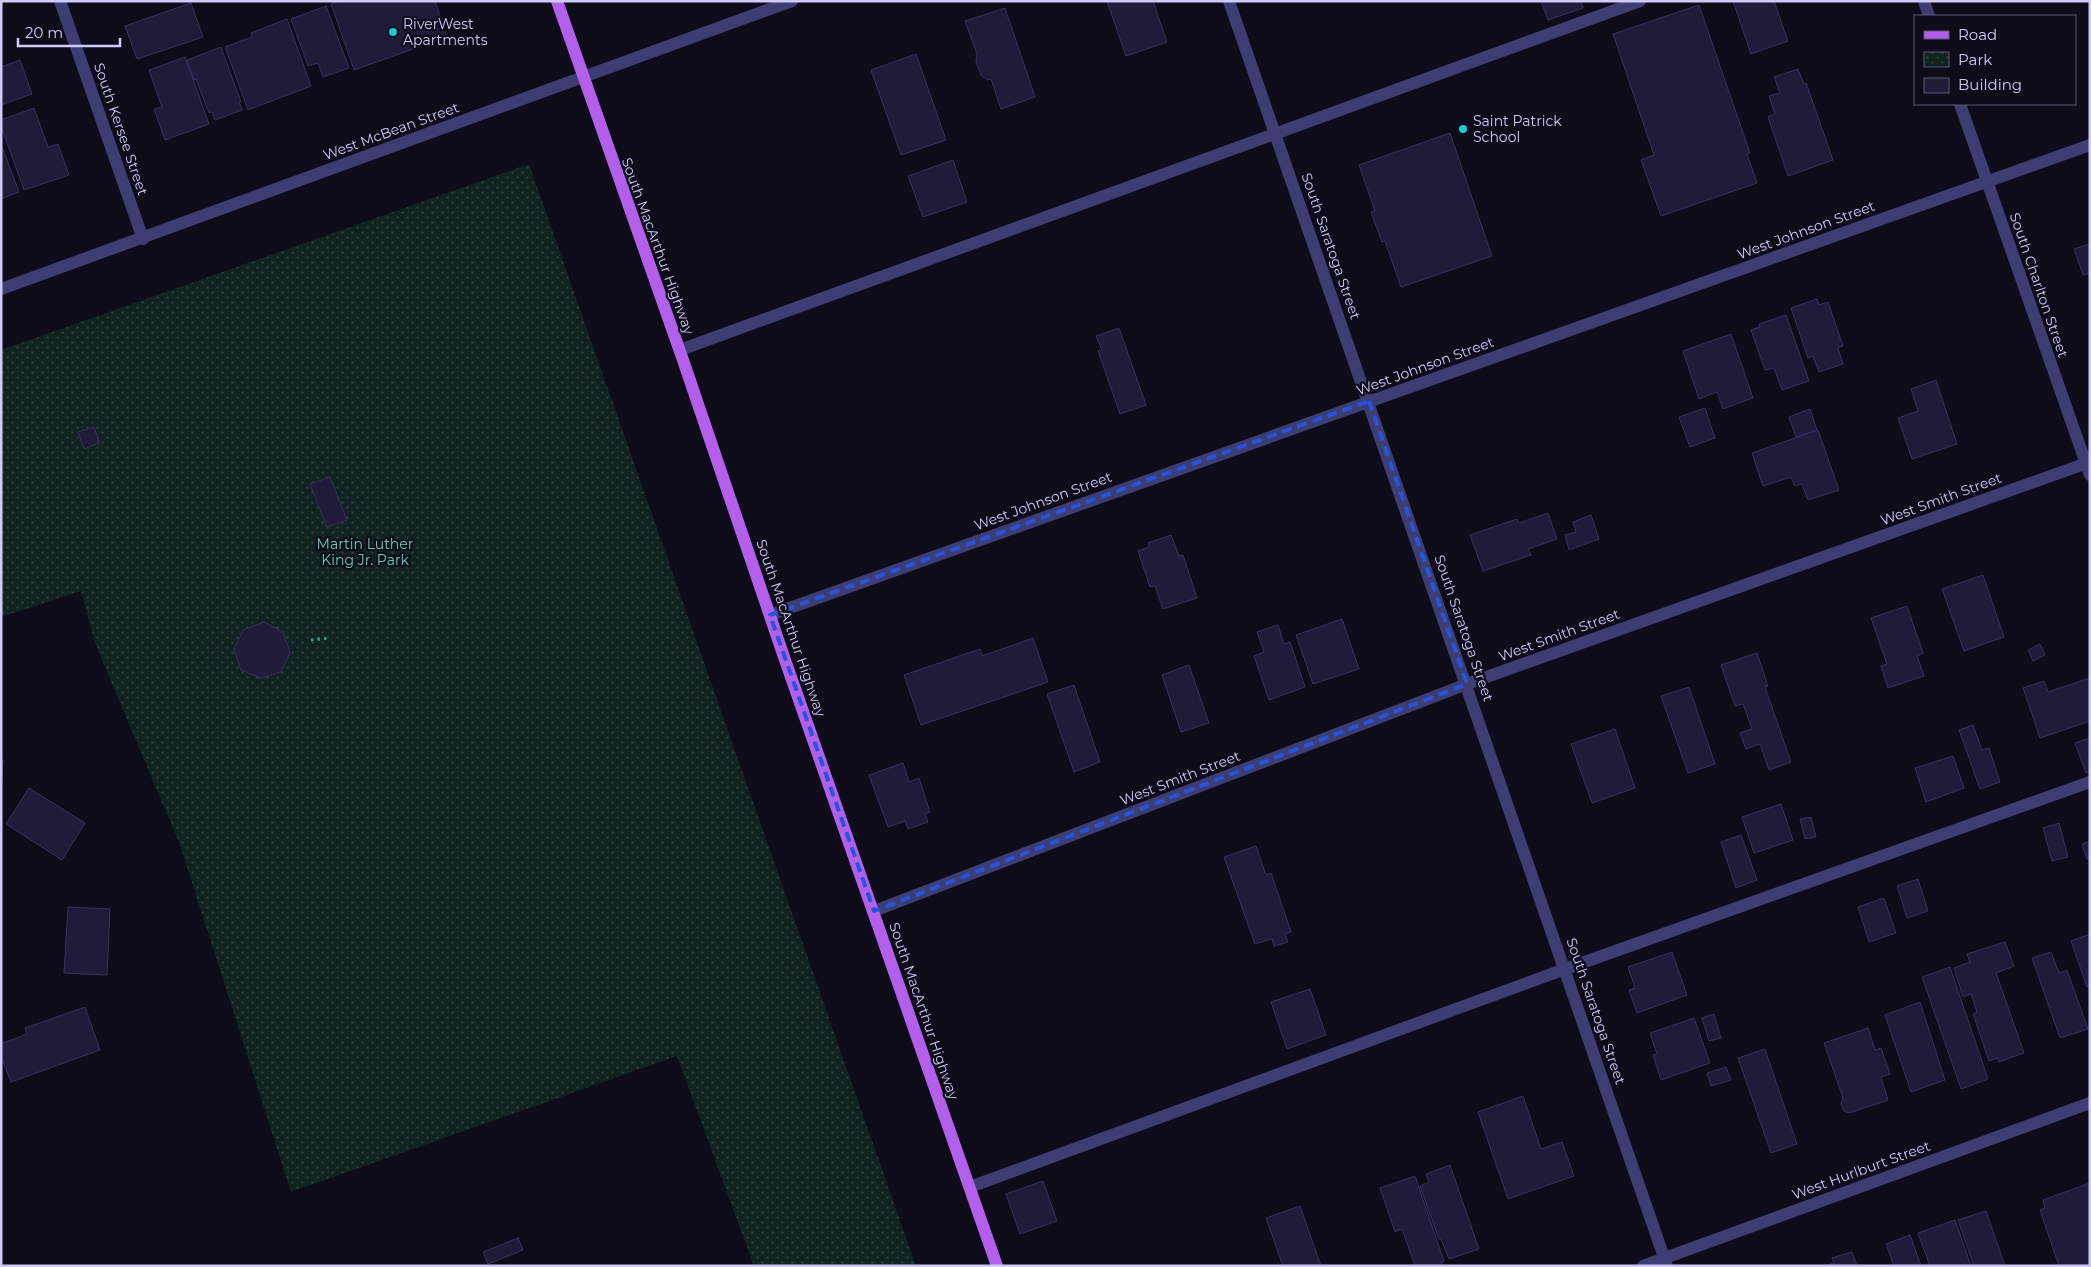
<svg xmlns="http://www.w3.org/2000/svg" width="2091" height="1267" font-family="Montserrat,sans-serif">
<defs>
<pattern id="park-dots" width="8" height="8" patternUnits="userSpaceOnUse" patternTransform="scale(1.25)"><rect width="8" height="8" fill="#102321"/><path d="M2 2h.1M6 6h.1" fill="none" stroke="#324242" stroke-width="1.8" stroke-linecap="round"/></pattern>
</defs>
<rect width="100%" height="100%" fill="#0e0c19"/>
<polygon fill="url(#park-dots)" points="529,164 916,1266 754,1266 677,1056 291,1192 180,845 95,643 81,591 1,617 1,350"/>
<g fill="#201b38" stroke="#383061">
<polygon points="339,1 435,1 447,37 354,70 331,4"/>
<polygon points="1107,1 1153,1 1167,42 1126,56"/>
<polygon points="1541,1 1581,1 1583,8 1548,20"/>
<polygon points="1733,1 1774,1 1788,41 1751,54"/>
<polygon points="191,3 203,37 137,59 125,26"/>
<polygon points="1699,5 1750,153 1747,154 1757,183 1661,216 1641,160 1654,155 1613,34"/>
<polygon points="326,6 349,68 323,77 318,63 308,66 291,19"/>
<polygon points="1005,8 1035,97 1001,109 991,79 987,80 981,75 976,62 977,54 965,21"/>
<polygon points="287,19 311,86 248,110 225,47 252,37 251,33"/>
<polygon points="221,47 241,102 239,102 242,110 215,120 212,112 209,113 196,79 194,80 187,60"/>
<polygon points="916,54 946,140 901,155 871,70"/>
<polygon points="185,57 209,124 165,140 154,109 162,107 149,70"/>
<polygon points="20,60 32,94 1,105 1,67"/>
<polygon points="1798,69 1804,84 1806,83 1833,160 1788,176 1768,117 1775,114 1769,96 1780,93 1774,77"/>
<polygon points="34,108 48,147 58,144 69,175 24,190 1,126 1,120"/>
<polygon points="1450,133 1492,256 1401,287 1385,241 1382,242 1371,212 1375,211 1359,165"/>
<polygon points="1,144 19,192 1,199"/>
<polygon points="953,160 967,202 923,217 908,176"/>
<polygon points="2090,244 2090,273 2083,275 2074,249"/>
<polygon points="1817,299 1819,305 1828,302 1843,346 1838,348 1843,364 1819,372 1813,356 1808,358 1791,308"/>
<polygon points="1786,315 1809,381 1782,390 1774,368 1765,370 1751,330 1760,327 1759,324"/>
<polygon points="1119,328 1146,405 1120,414 1098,351 1102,350 1096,336"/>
<polygon points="1731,334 1753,398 1723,409 1717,392 1699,399 1683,351"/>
<polygon points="1936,380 1957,444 1912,459 1898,418 1918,411 1911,389"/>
<polygon points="1705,408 1715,438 1690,447 1679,417"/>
<polygon points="1810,409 1817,430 1796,437 1789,417"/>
<polygon points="94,427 99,443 84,449 78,432"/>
<polygon points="1818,430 1839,490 1808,500 1802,484 1795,486 1791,477 1763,486 1752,453"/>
<polygon points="330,477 347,520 327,527 310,484"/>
<polygon points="1548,513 1557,539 1528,549 1531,555 1483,571 1470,535 1517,519 1519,523"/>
<polygon points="1591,515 1599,539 1569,550 1565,535 1576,532 1573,522"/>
<polygon points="1171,535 1179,556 1183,555 1197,598 1163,609 1155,586 1150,587 1138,551 1149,547 1148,543"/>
<polygon points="1983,575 2004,637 1964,651 1942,589"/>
<polygon points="1907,606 1923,653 1917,656 1924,676 1888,688 1881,666 1887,664 1871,618"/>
<polygon points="1342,619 1359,669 1313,684 1296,635"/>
<polygon points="264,622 283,632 290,652 281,672 261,678 241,670 234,649 243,630"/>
<polygon points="1278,625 1284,644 1290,642 1305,687 1269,700 1254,656 1264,652 1257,632"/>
<polygon points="1033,638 1048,682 921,725 904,675 980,649 982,656"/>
<polygon points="2040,644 2045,655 2033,661 2028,650"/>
<polygon points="1757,653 1768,686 1765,687 1791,762 1769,770 1760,744 1746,749 1740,733 1752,729 1743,704 1735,706 1721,665"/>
<polygon points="1189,665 1209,723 1181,732 1162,675"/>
<polygon points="2090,678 2090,721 2040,738 2023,688 2044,681 2048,692"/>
<polygon points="1074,685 1100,762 1074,772 1047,694"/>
<polygon points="1689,687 1715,764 1688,773 1661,696"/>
<polygon points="1973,725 1982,750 1989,748 2000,782 1980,789 1959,730"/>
<polygon points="1615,729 1635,788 1592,803 1571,744"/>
<polygon points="2090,738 2090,772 2086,773 2075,743"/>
<polygon points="1953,756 1964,788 1926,802 1915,768"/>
<polygon points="1,759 3,760 1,793"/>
<polygon points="903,763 909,782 919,778 930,812 925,814 928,822 908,829 905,821 888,827 869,775"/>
<polygon points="29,788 85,823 62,860 6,824"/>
<polygon points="1781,804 1793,840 1754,853 1742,817"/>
<polygon points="1811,817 1816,837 1805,839 1800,819"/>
<polygon points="2059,823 2068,857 2052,861 2043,828"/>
<polygon points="1741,835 1757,880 1736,888 1721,842"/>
<polygon points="2090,841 2090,859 2087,859 2082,844"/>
<polygon points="1256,846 1266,875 1271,873 1291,932 1285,934 1288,942 1274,946 1272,939 1255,944 1224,857"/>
<polygon points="1918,879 1928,911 1907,918 1897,886"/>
<polygon points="1884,898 1896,933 1869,942 1858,907"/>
<polygon points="68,907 110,909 107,975 64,973"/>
<polygon points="2090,934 2090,986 2087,987 2071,941"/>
<polygon points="2005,942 2014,966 1996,973 2024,1053 1999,1062 1998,1058 1989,1061 1973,1014 1977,1012 1971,994 1963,997 1954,968 1970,962 1967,954"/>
<polygon points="1672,952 1687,995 1637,1013 1629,990 1635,988 1628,967"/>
<polygon points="2051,952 2059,973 2067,970 2088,1029 2060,1038 2032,958"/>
<polygon points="1950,967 1988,1079 1961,1089 1922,977"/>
<polygon points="1310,989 1326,1035 1287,1049 1271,1002"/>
<polygon points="1920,1002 1945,1080 1911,1092 1885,1015"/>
<polygon points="85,1007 100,1050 11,1082 1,1056 1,1044 27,1034 25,1028"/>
<polygon points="1714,1014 1721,1038 1709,1041 1702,1018"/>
<polygon points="1694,1018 1710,1063 1661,1080 1653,1055 1657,1054 1650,1033"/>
<polygon points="1868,1028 1875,1050 1881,1048 1890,1074 1881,1077 1888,1100 1849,1113 1844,1111 1841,1104 1843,1098 1824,1043"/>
<polygon points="1765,1049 1797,1144 1771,1153 1738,1058"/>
<polygon points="1726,1067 1731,1080 1711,1086 1707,1073"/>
<polygon points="1523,1096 1541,1149 1562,1142 1574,1176 1508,1199 1478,1112"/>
<polygon points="1450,1165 1479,1249 1449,1259 1441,1239 1439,1239 1420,1186 1429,1182 1426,1174"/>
<polygon points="1415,1176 1444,1261 1441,1262 1443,1266 1415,1266 1402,1229 1395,1232 1380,1188"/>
<polygon points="1043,1181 1057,1221 1020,1234 1006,1194"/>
<polygon points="2090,1183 2090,1263 2082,1266 2059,1266 2040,1210 2045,1208 2043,1200"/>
<polygon points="1300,1206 1321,1266 1283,1266 1266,1218"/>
<polygon points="1986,1211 2005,1266 1974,1266 1958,1220"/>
<polygon points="1955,1220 1971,1266 1930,1266 1918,1233"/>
<polygon points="1910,1235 1921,1266 1894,1266 1886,1244"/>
<polygon points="518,1238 523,1250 488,1264 483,1252"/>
<polygon points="1852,1252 1857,1266 1825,1266 1834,1263 1832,1258"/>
</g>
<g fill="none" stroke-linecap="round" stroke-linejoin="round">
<polyline stroke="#3a9e95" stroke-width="3" stroke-dasharray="2.5 4" stroke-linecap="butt" points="311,640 330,638"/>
<g stroke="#3d3d73" stroke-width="12">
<polyline points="60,1 143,239"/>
<polyline points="1229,1 1667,1266"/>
<polyline points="1924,1 1929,16"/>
<polyline points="1960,104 2090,475"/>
<polyline points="1,289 792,1"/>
<polyline points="680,350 1640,1"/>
<polyline points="770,615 2090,145"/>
<polyline points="874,911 1467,684 2090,462"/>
<polyline points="970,1187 1565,969 2090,782"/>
<polyline points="1643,1266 2090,1103"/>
</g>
<polyline stroke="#b25fec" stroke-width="12" points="557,1 683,360 784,657 997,1266"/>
</g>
<path fill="none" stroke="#2654da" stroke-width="4" stroke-dasharray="10 6" stroke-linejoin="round" d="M1369,401L1467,684L874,911L770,615Z"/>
<g fill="#1acad6" stroke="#0e0c19" stroke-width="2">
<circle cx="393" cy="32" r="5"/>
<circle cx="1463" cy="129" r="5"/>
</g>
<g text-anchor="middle" stroke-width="4.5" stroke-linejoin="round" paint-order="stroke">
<g font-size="14" fill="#cfcbf9" stroke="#0e0c19" text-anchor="start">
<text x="403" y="29">RiverWest<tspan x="403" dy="16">Apartments</tspan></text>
<text x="1473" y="126">Saint Patrick<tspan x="1473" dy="16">School</tspan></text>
</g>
<g font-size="14" fill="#cfcbf9" stroke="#0e0c19">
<text transform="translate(121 129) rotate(71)" y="5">South Kersee Street</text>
<text transform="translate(391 131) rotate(-20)" y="5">West McBean Street</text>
<text transform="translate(1806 230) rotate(-20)" y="5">West Johnson Street</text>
<text transform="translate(658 246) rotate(70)" y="5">South MacArthur Highway</text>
<text transform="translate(1331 246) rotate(71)" y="5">South Saratoga Street</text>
<text transform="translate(2039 285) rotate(71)" y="5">South Charlton Street</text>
<text transform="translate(1425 366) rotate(-20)" y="5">West Johnson Street</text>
<text transform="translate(1941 499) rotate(-20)" y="5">West Smith Street</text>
<text transform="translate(1043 501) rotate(-20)" y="5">West Johnson Street</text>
<text transform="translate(791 628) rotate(71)" y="5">South MacArthur Highway</text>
<text transform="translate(1464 628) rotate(71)" y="5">South Saratoga Street</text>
<text transform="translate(1559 635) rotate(-20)" y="5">West Smith Street</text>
<text transform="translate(1180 778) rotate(-21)" y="5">West Smith Street</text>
<text transform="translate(924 1011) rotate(71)" y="5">South MacArthur Highway</text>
<text transform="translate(1596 1011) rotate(71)" y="5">South Saratoga Street</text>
<text transform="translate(1861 1170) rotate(-20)" y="5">West Hurlburt Street</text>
</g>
<g font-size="14" fill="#61cfb0" stroke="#0e0c19">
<text x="365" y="549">Martin Luther<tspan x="365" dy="16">King Jr. Park</tspan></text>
</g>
</g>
<rect width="2091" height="1267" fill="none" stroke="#cfcbf9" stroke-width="5"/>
<rect x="1914" y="15" width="162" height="90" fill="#0e0c19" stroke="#5b5873"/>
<rect x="1924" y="31" width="25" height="8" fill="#b25fec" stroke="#5b5873"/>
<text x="1958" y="40" font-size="15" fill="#cfcbf9">Road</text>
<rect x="1924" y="52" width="25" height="15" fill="url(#park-dots)" stroke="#5b5873"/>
<text x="1958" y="65" font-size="15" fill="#cfcbf9">Park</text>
<rect x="1924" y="78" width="25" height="15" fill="#201b38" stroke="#5b5873"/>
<text x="1958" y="90" font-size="15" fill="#cfcbf9">Building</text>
<path d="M18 38v8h102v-8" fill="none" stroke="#cfcbf9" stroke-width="2.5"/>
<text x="25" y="38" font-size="15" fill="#cfcbf9" stroke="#0e0c19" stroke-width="4" paint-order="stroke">20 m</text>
</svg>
